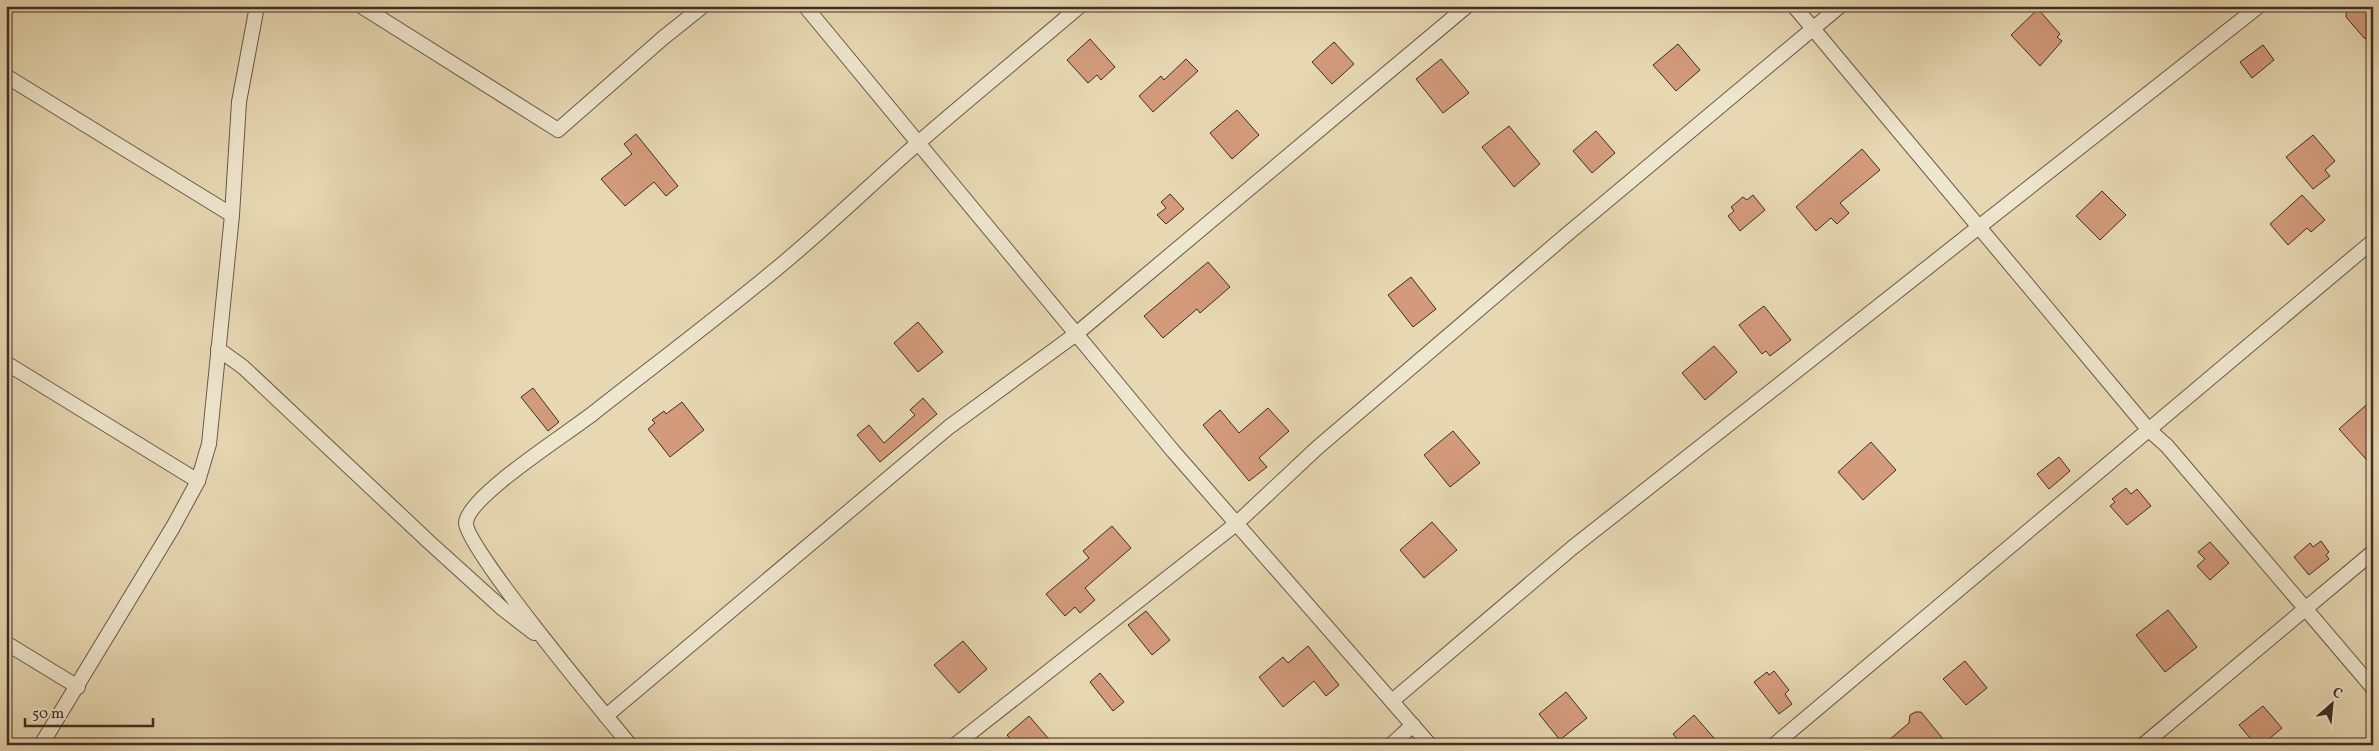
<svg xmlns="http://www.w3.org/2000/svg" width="2379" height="751" font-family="Vollkorn,serif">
<rect width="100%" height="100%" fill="#e7d8b3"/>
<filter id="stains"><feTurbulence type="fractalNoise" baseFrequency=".004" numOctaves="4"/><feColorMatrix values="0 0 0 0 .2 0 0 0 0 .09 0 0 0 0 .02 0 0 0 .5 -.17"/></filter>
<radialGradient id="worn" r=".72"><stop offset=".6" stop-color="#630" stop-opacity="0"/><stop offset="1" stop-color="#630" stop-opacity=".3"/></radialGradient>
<g fill="#d39b7c" stroke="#402e23">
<polygon points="2347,6 2373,6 2373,33 2365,39 2346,17"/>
<polygon points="2038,9 2060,34 2057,37 2062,41 2040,66 2011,35"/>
<polygon points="1090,39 1115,67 1101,80 1097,75 1088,83 1067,60"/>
<polygon points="1334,42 1354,64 1332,84 1312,62"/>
<polygon points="1678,44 1700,70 1676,91 1653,65"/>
<polygon points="2263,45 2274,60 2252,78 2240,62"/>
<polygon points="1186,59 1198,71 1153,112 1139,96 1161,76 1164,80"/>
<polygon points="1441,59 1469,93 1443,113 1416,79"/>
<polygon points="1237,110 1259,135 1232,159 1210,133"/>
<polygon points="1509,126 1540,164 1514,187 1482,147"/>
<polygon points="1596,131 1615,153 1592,173 1573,151"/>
<polygon points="636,134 678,186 666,196 654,182 625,206 601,179 632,154 624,144"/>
<polygon points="2313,135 2335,161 2325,170 2330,176 2313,189 2286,157"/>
<polygon points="1862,149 1880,170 1840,203 1849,213 1837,224 1831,218 1816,231 1796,207"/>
<polygon points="2102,191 2126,215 2100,240 2076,216"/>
<polygon points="1170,194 1184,209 1166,224 1157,215 1166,208 1161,202"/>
<polygon points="1753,195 1765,210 1740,231 1728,216 1734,211 1731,207 1743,197 1747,200"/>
<polygon points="2302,195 2325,220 2311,232 2307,228 2288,245 2270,224"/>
<polygon points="1208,262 1230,287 1200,313 1197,309 1163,338 1144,316"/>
<polygon points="1411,277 1436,309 1413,327 1388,295"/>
<polygon points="1764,306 1791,340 1770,356 1766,351 1762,354 1739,325"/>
<polygon points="918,322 943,352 918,372 894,343"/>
<polygon points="1714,346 1737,372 1705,400 1682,373"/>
<polygon points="533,388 559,422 548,431 521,397"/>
<polygon points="923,398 937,414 880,462 857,435 869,425 884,443 915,415 910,410"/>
<polygon points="2373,399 2373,467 2339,429"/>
<polygon points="682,402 704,430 670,457 648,429 655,423 652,420 664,411 666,414"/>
<polygon points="1268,408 1289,431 1259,458 1267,467 1249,481 1203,425 1220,410 1239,433"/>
<polygon points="1453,431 1480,463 1450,487 1424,455"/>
<polygon points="1871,442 1896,470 1863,500 1838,472"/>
<polygon points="2059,457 2070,471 2049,489 2037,474"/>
<polygon points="2126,488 2131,494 2137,489 2151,506 2127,525 2110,506 2115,502 2112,499"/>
<polygon points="1432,522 1457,550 1424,578 1400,550"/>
<polygon points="1112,526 1131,548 1085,588 1095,600 1080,613 1075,607 1065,616 1046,594 1089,558 1083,551"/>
<polygon points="2321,541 2329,552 2326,555 2329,559 2309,575 2294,557 2310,543 2313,547"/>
<polygon points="2210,542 2229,563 2210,580 2197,566 2205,559 2198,552"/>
<polygon points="2168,610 2197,647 2165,672 2136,635"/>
<polygon points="1146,611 1170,640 1152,655 1128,625"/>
<polygon points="963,641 987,669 959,693 934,665"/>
<polygon points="1308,646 1339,685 1326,696 1314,681 1283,707 1259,677 1283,657 1288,663"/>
<polygon points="1965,661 1987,688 1966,705 1943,679"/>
<polygon points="1774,671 1789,690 1785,694 1792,704 1779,714 1754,682 1767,672 1769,675"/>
<polygon points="1100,673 1124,702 1113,711 1090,682"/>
<polygon points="1566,692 1587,718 1560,740 1539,714"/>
<polygon points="2263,706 2282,728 2262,745 2256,745 2239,725"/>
<polygon points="1915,712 1921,712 1948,745 1883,745 1909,723 1910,715"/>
<polygon points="1694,715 1720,745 1682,745 1673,734"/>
<polygon points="1029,716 1054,745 1015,745 1007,735"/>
</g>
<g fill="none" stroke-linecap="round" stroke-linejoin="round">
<g stroke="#6a5847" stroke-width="16">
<g id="street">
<polyline points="361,6 558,130 663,38 703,6"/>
<polyline points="805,6 1173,451 1430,745"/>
<polyline points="1794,6 2148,429 2167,446 2373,688"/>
<polyline points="6,76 232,215"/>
<polyline points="218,349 243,367 429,542 503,609 534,633"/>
<polyline points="6,363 198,481"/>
<polyline points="6,643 78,687"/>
<polyline points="1392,701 1572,548 2259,6"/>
<polyline points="606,716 949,427 1076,334 1467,6"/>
<polyline points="41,745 173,527 198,481 209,444 232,215 239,102 257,6"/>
<path d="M630,745C606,716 465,547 466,523C467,496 572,431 596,411C656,364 717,318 775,270C824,230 870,185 918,143C971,97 1026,52 1080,6"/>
<polyline points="955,745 1236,524 1317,448 1565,236 1840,6"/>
<polyline points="1391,745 1413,725"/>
<polyline points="1774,745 2373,241"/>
<polyline points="2143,745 2373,552"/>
</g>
</g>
<use href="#street" stroke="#efe6ce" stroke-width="14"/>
</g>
<rect width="2379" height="751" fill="none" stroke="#e7d8b3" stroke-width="25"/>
<rect x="8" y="8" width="2364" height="736" fill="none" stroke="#402e23" stroke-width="2.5"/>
<rect x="12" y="12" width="2354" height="726" fill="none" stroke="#402e23"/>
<g transform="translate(2332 704) rotate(27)" stroke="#efe6ce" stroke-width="4" paint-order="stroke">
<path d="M0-4L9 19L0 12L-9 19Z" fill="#402e23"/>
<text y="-8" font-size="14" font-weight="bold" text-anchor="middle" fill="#402e23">С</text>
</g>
<path d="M25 718v8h128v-8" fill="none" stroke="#402e23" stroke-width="2.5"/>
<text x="32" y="718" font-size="15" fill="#402e23" stroke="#efe6ce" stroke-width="4" paint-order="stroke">50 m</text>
<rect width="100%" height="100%" filter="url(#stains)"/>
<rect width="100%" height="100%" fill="url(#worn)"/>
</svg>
